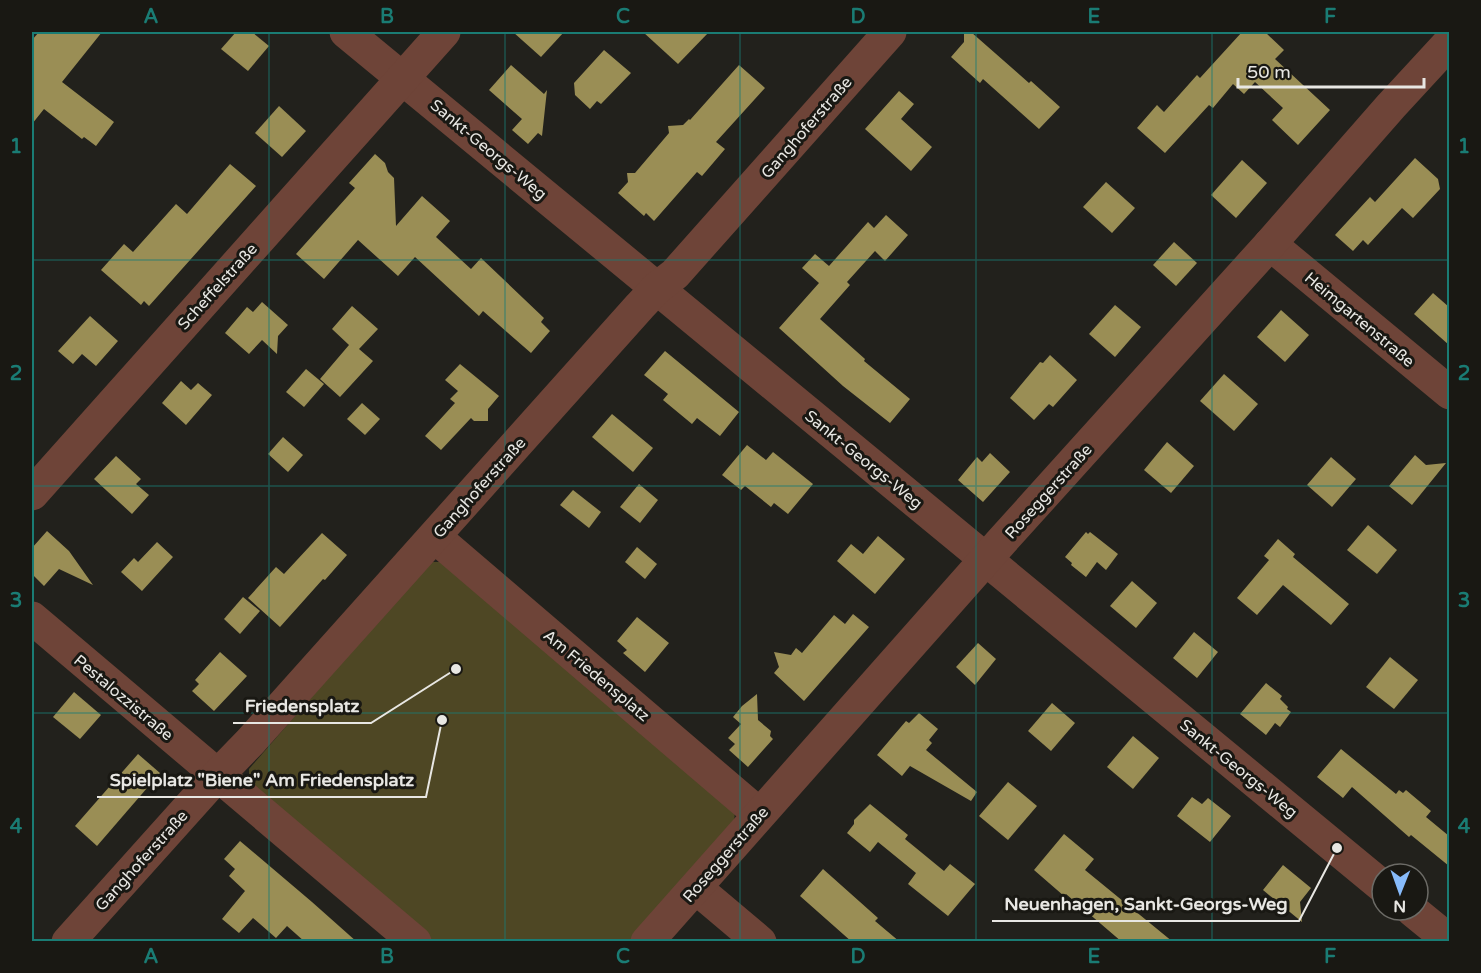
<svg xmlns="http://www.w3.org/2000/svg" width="1481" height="973" font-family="'Varela Round',sans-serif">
<rect width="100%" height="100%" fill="#22211c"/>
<polygon fill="#4e4724" points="433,562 445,562 735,810 734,824 634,941 429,941 249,781 249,769 426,565"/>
<g fill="#9a8e55">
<polygon points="39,32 102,32 62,82 114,122 96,146 84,137 82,139 44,109 32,124 32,40"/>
<polygon points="236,32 252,32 269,46 248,71 221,49"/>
<polygon points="513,32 564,32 541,57"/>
<polygon points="643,32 709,32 678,64"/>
<polygon points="964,32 971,32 1029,83 1031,81 1060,107 1039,129 983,79 980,83 951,57 964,42"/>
<polygon points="1242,32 1265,32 1284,50 1275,59 1330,110 1298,145 1272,120 1283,108 1255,82 1244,94 1233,84 1213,108 1209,105 1165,153 1137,128 1157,105 1164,112 1197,75 1200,78"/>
<polygon points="604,50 631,73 601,104 597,101 590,109 575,95 574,83"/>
<polygon points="511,65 544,94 547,90 542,136 538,133 528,144 512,130 522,119 489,90"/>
<polygon points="739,65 765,88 716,142 725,149 702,176 697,172 654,221 646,213 644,216 618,193 628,182 627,173 635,173 669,133 668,126 683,125 689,119 690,120"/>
<polygon points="899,91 914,104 901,119 932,147 911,171 865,129"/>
<polygon points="279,106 306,131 282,157 255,133"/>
<polygon points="375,154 385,163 388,172 394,178 396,226 422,196 450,221 436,237 471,269 481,258 544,318 541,322 550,331 531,353 483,311 479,316 415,257 398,276 358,240 324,279 296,254 355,188 349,183"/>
<polygon points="1415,158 1438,179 1440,189 1413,218 1402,208 1368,245 1363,240 1353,251 1335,235 1370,197 1375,202"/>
<polygon points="1242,160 1267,183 1236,218 1211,195"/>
<polygon points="230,164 256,186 149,306 144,301 141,305 101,270 124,244 133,252 176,204 187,214"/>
<polygon points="1106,182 1135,208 1112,233 1083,207"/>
<polygon points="886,215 908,235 885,261 875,251 847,282 850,285 820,319 865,359 864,361 910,399 890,423 843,386 779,328 819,283 802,268 815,254 829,266 868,222 874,228"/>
<polygon points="1174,242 1197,263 1176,286 1153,265"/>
<polygon points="1433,293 1449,307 1449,345 1414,314"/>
<polygon points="262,302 288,325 278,336 277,354 262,340 249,354 225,333 247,307 253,312"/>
<polygon points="1115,305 1141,327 1115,357 1089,334"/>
<polygon points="352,306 378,329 359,349 373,361 340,397 320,379 349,345 332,329"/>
<polygon points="1281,310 1309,335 1285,362 1257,337"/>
<polygon points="90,316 118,341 96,366 82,354 73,364 58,351"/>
<polygon points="665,351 739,412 720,436 697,418 692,424 663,400 668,394 644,375"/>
<polygon points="1050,355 1077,380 1053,407 1049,404 1034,420 1010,398 1040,362 1043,363"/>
<polygon points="460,364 499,396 488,409 488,421 474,421 471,418 441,450 425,436 455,403 450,399 458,391 445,380"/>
<polygon points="306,369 324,384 304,407 286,392"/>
<polygon points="1224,374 1258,404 1234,431 1200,401"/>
<polygon points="181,381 191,390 198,383 212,395 186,425 162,403"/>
<polygon points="362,403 380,419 365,435 347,419"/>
<polygon points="612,414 653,448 633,472 592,437"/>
<polygon points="283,437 303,455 288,472 268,454"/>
<polygon points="1167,442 1194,466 1171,493 1144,470"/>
<polygon points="747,445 766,460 773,452 813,484 788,514 774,503 771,507 745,486 741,490 722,475"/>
<polygon points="990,453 1010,472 983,502 958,480 977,457 982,462"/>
<polygon points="1415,455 1426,465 1446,463 1412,505 1389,486"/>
<polygon points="116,456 141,479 136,484 149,495 132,514 94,479"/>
<polygon points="1331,457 1356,479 1332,507 1307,485"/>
<polygon points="639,484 658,500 640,523 620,507"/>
<polygon points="573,490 601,512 589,528 560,505"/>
<polygon points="1368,525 1397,550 1377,574 1347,550"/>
<polygon points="47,531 69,551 93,585 59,569 44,586 32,574 32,548"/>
<polygon points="1086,532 1088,534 1090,532 1118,554 1106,570 1097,562 1086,577 1071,565 1072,563 1065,557"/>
<polygon points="322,533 347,555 325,580 323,579 280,627 248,598 276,567 284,574"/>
<polygon points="878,536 905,559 875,594 837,561 851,544 863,554"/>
<polygon points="1278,539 1295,554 1293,557 1349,604 1331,625 1283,585 1257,615 1237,598 1269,560 1264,556"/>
<polygon points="157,542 173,557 142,591 121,572 134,558 138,562"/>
<polygon points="637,547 657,564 645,579 625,562"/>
<polygon points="1132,581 1157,603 1136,628 1110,606"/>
<polygon points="243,597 260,611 240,634 224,619"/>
<polygon points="853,614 869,627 804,701 774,673 779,667 774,652 791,655 796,648 802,653 834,615 845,624"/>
<polygon points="637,617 669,643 645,672 623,653 627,650 617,641"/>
<polygon points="1194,632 1218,652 1197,678 1173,658"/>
<polygon points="978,643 996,659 975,685 956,667"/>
<polygon points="220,652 247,676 214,711 192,691 199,684 195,680"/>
<polygon points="1390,657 1418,680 1394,709 1366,687"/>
<polygon points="1266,683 1282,696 1280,699 1288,707 1287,709 1291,712 1280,727 1275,723 1266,735 1240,714"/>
<polygon points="74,692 101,715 80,739 53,717"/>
<polygon points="757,694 758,720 771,731 770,736 773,739 748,767 729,750 735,744 728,738 741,724 733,717 742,706"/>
<polygon points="1052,703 1075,723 1051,751 1028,731"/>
<polygon points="919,713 938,729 929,740 932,743 926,750 977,792 971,801 910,766 902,776 877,755 906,721 909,723"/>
<polygon points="1133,736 1159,758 1133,789 1107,767"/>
<polygon points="1341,749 1396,794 1399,790 1403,793 1406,790 1431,811 1426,817 1449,836 1449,866 1411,835 1409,837 1352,787 1343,798 1317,777"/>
<polygon points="138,754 160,773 97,846 75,826"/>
<polygon points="1008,782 1037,806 1008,840 979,816"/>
<polygon points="1192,797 1202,804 1208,798 1231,816 1210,842 1177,816"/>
<polygon points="870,804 908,835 905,839 944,871 950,864 975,884 948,916 908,884 916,873 878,842 870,852 847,833 854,824 854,820"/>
<polygon points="1064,834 1094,859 1085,870 1173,942 1122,942 1066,894 1064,896 1034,870"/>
<polygon points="240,841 312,902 357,942 305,942 287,926 276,938 253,918 239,933 222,919 245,891 229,876 235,869 224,859"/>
<polygon points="1283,865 1311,888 1300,902 1302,922 1263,890"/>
<polygon points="823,869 878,918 875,921 900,942 852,942 800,896"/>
</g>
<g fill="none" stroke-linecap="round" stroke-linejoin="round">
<g stroke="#6e4438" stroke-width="33">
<polyline points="346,32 1382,886"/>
<polyline points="1270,244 1450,393"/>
<polyline points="32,494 444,32"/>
<polyline points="435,537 759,814"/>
<polyline points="32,618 415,942"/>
<polyline points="696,888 760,942"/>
<polyline points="1412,910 1450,941"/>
<polyline points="68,942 217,776 250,742 640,306 657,288 675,274 890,32"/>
<polyline points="647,942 1002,541 1270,244 1391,106 1450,42"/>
</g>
</g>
<path fill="none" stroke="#1a7c74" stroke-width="1.5" stroke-opacity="0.55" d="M269,32V942M505,32V942M740,32V942M976,32V942M1212,32V942M32,260H1450M32,486H1450M32,713H1450"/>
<g text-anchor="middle" stroke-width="6" stroke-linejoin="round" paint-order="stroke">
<g font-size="16" fill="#e8e7e3" stroke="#191813">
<text transform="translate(806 127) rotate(-49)" y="6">Ganghoferstraße</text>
<text transform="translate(489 149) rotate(40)" y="6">Sankt-Georgs-Weg</text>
<text transform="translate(217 286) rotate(-48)" y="6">Scheffelstraße</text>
<text transform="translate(1360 319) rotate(40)" y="6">Heimgartenstraße</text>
<text transform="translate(864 459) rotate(39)" y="6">Sankt-Georgs-Weg</text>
<text transform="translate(479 487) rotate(-48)" y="6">Ganghoferstraße</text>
<text transform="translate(1048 491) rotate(-48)" y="6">Roseggerstraße</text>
<text transform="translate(597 675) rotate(40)" y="6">Am Friedensplatz</text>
<text transform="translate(124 697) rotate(40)" y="6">Pestalozzistraße</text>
<text transform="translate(1239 768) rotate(39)" y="6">Sankt-Georgs-Weg</text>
<text transform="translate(725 854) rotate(-49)" y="6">Roseggerstraße</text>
<text transform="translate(141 860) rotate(-48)" y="6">Ganghoferstraße</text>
</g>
</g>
<path fill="none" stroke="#e8e7e3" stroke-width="2" d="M456 669L371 723H233M442 720L426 797H97M1337 848L1299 921H992"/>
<g fill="#e8e7e3" stroke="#191813" stroke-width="2">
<circle cx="456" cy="669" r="6"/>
<circle cx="442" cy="720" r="6"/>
<circle cx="1337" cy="848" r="6"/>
</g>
<g font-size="18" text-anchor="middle" font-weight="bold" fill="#e8e7e3" stroke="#191813" stroke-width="6" stroke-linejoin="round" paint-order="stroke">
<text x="302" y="712">Friedensplatz</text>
<text x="262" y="786">Spielplatz "Biene" Am Friedensplatz</text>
<text x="1146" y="910">Neuenhagen, Sankt-Georgs-Weg</text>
</g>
<rect width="1481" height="973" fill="none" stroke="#191813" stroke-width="66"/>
<g transform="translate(1400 892) rotate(181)"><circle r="28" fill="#191813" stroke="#6c6b66" stroke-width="1.5"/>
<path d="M0-4.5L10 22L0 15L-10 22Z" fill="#87bbfb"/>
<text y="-9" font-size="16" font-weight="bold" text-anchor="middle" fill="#e8e7e3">N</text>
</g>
<path d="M1238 78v9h186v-9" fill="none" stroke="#e8e7e3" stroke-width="3"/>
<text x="1247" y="78" font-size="18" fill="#e8e7e3" stroke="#191813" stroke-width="4.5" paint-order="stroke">50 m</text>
<rect x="33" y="33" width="1415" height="907" fill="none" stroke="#1a7c74" stroke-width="2"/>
<g font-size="20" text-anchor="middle" font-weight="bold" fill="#1a7c74">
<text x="151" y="23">A</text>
<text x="387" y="23">B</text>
<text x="623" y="23">C</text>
<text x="858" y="23">D</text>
<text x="1094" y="23">E</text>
<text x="1330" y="23">F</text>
<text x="16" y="153">1</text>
<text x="1464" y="153">1</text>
<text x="16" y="380">2</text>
<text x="1464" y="380">2</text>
<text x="16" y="607">3</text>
<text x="1464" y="607">3</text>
<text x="16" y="833">4</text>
<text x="1464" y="833">4</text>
<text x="151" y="963">A</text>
<text x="387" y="963">B</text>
<text x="623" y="963">C</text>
<text x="858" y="963">D</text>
<text x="1094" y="963">E</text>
<text x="1330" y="963">F</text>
</g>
</svg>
